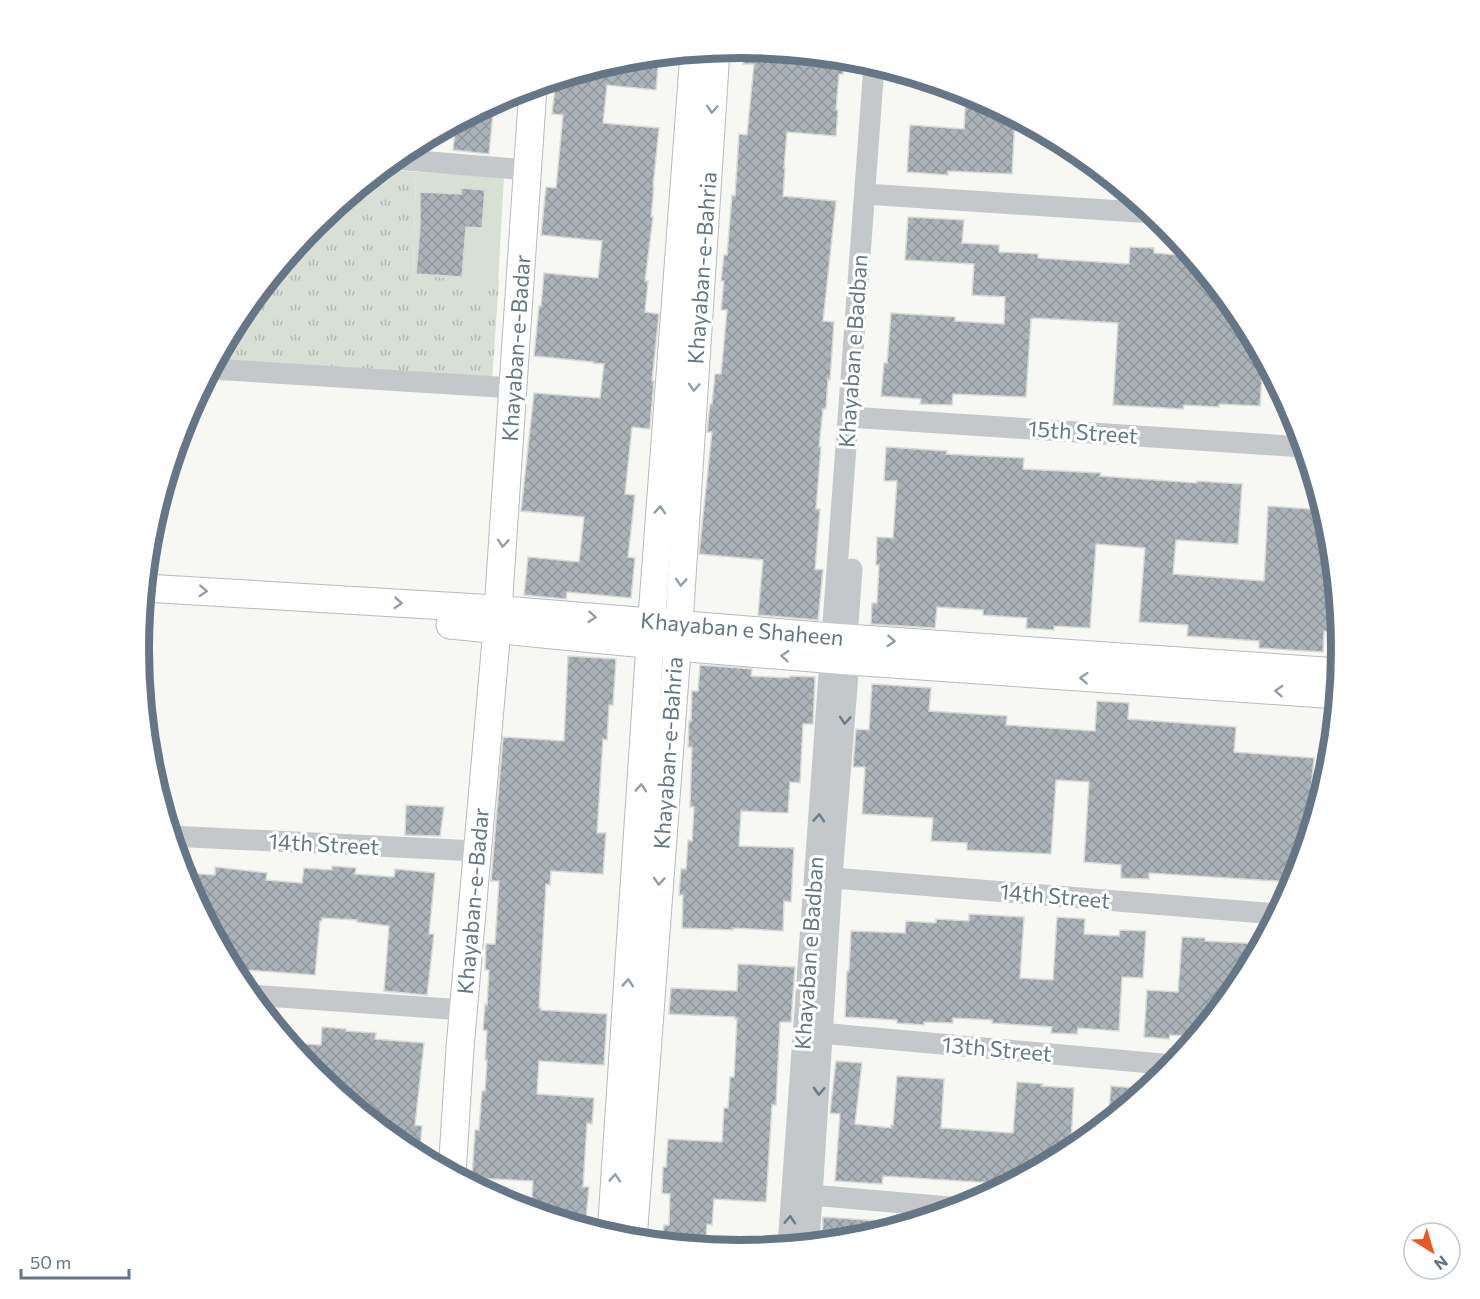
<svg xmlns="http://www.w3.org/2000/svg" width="1480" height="1299" font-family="Commissioner,sans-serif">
<defs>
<pattern id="grass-tufts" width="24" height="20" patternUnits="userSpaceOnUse" patternTransform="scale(1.5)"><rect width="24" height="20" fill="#d8dfd5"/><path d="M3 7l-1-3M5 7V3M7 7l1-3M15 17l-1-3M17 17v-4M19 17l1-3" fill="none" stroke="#b3b9b2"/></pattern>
<pattern id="building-cross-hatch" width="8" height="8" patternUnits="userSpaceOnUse" patternTransform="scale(1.5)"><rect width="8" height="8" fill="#abb3b9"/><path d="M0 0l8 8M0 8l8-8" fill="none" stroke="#8f969c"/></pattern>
</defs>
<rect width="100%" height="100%" fill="#f7f7f4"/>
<polygon fill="url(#grass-tufts)" points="381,169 416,172 413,275 499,280 492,381 214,364 240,315 315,224"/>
<polygon fill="#d8dfd5" points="416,172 504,176 498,283 413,275"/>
<g fill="url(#building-cross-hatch)" stroke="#d9d9d6" stroke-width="1.5">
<polygon points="744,48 844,58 843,74 839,74 836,110 838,110 836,136 787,132 784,168 785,168 783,196 836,201 823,321 834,322 830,380 828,379 826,409 823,409 819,447 821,447 816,509 820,509 815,569 823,570 818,620 758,615 763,560 699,554 712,432 707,432 710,404 712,404 715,374 721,374 727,310 721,310 724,281 721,281 724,255 727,255 732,195 735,196 739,134 747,135 754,64 743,64"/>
<polygon points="659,56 656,90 607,85 603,123 659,128 653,187 654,187 651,217 653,217 645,281 648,281 645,312 659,314 652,381 654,381 650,427 650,429 632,427 625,494 635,495 628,557 635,558 631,598 567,592 566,599 524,595 528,557 579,562 584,517 521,511 534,393 600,398 604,364 593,363 593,362 534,356 539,306 541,306 544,273 598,278 602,241 541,235 546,187 556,188 563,115 552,114 556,80 623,59"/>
<polygon points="966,93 1015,118 1012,174 948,171 948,175 907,172 910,125 964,129"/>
<polygon points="494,102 489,154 453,150 456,123"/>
<polygon points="461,188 485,190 482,228 466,227 462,277 416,274 420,226 420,192 461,194"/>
<polygon points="908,217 964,220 962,243 999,245 999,252 1038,254 1038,258 1129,264 1130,247 1154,248 1154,253 1191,256 1240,316 1273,376 1262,375 1260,406 1219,404 1219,407 1184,405 1183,409 1113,405 1118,323 1034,318 1031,319 1026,397 953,394 952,405 920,404 921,399 881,396 884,363 887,363 891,313 955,317 955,321 1004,324 1005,297 972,295 974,264 905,260"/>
<polygon points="886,447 947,451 946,454 1024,458 1023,469 1101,473 1100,476 1197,483 1197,481 1242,484 1238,544 1176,540 1173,574 1264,581 1268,506 1323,510 1330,532 1340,632 1324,631 1323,652 1259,648 1259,641 1187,636 1188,625 1139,622 1145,548 1096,544 1090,628 1054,626 1054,630 1026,628 1027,618 983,615 983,610 937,607 935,628 871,624 872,603 877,603 879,565 876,565 877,537 893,538 897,481 884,481"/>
<polygon points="568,656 616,659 613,705 609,705 607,740 603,739 597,833 606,833 603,874 551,871 550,885 546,884 539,1008 541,1008 541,1010 607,1014 604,1065 539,1061 537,1094 594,1098 592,1124 587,1123 583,1187 589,1187 585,1228 531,1212 533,1181 472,1178 475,1130 479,1130 482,1091 485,1091 487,1060 485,1060 487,1031 483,1030 485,1004 487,1005 489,970 485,970 486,944 495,944 499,881 491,881 503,737 564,741"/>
<polygon points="700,665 752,669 751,676 789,678 790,676 815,677 813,724 803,724 800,783 790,782 788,813 741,811 739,846 794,848 791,902 784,901 783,931 733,928 733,930 682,928 683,895 679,895 681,869 686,869 688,840 692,841 694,807 690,807 692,747 688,747 689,721 691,721 692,691 698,691"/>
<polygon points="872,684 931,688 929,711 1007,716 1006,725 1095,731 1097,701 1129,703 1128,719 1236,727 1234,752 1314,758 1306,844 1296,880 1294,882 1149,873 1149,879 1121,878 1121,865 1084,862 1089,782 1056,780 1051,854 967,850 967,843 931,841 933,818 862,814 865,767 853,767 856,729 869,730"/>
<polygon points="406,805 444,807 440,836 405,835"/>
<polygon points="332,866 356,868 355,874 394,877 395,869 435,873 429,934 434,934 427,995 384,991 389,926 357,922 357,920 322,918 322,921 320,921 315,975 232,969 211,930 213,914 202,913 185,880 185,873 215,875 215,867 267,873 266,880 302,883 304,868 332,870"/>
<polygon points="969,914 1024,917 1020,978 1053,980 1057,917 1085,919 1084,934 1119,936 1120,930 1146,931 1143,978 1122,977 1119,1031 1078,1028 1077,1034 1051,1033 1052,1027 992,1023 992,1020 953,1018 953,1023 924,1022 924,1025 897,1023 897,1020 845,1017 847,971 849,971 851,931 905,933 906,921 936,923 936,919 969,921"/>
<polygon points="1182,937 1205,938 1205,941 1261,944 1240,984 1197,1036 1170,1035 1169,1039 1144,1037 1147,990 1178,992"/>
<polygon points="738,964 795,967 791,1022 780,1022 776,1105 772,1105 766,1202 714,1199 712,1225 707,1224 705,1248 662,1243 664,1225 669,1225 670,1194 662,1193 663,1167 666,1167 668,1139 722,1142 724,1108 728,1108 730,1077 734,1077 737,1019 735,1019 735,1017 669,1014 671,988 737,991"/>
<polygon points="322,1027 346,1029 346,1031 376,1033 375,1039 424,1043 415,1125 422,1126 420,1151 406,1149 314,1075 288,1043 321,1045"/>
<polygon points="836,1061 862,1063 855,1124 891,1128 891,1125 893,1125 897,1076 944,1079 941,1128 1013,1133 1017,1082 1043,1084 1042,1086 1074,1088 1071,1142 1083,1143 1074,1150 1010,1184 883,1176 882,1184 835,1181 840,1114 830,1113"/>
<polygon points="1111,1086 1148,1089 1108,1122"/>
<polygon points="823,1217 880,1221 879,1233 857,1240 822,1243"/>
</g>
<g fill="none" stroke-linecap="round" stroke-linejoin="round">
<g stroke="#b7bbbf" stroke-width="29">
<g id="major">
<polyline points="145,588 479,608 832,637 1339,672"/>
<polyline points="498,610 533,87"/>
<polyline points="450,625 676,647 849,661 1337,695"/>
<polyline points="452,1174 460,1048 497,629"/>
<polyline points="611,1236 650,644 694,53"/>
<polyline points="633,1240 679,624 716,50"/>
</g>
</g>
<g stroke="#c4c8cb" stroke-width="21">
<polyline points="394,159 528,170"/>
<polyline points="865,194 1152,213"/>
<polyline points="211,369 513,388"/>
<polyline points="849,417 1304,447"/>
<polyline points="832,637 874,65"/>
<polyline points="847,638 852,569"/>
<polyline points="171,836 477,851"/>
<polyline points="821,877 1277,914"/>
<polyline points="249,995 464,1010"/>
<polyline points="809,1032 1173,1065"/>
<polyline points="800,1194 961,1208"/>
<polyline points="809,1244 832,877 849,661"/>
<polyline points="788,1246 830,660"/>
</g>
<use href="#major" stroke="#fff" stroke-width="27"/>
</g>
<defs><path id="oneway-chevron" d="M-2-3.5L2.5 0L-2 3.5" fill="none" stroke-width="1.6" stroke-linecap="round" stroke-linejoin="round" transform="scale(1.5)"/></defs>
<g stroke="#939faa">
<use href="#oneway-chevron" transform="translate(712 109) rotate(94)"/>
<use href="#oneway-chevron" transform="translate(694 387) rotate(94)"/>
<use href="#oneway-chevron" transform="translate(660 510) rotate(-86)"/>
<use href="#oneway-chevron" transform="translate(503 543) rotate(94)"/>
<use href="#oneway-chevron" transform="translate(681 582) rotate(94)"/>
<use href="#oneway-chevron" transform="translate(203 591) rotate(3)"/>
<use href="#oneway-chevron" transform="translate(398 603) rotate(4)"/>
<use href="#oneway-chevron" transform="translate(592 617) rotate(5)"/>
<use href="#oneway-chevron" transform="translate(891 641) rotate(4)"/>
<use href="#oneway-chevron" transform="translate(785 656) rotate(-175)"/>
<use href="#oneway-chevron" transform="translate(1084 678) rotate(-176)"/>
<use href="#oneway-chevron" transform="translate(1279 691) rotate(-176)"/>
<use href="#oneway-chevron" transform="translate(641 788) rotate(-86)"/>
<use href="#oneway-chevron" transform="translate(659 881) rotate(94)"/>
<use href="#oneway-chevron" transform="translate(628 983) rotate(-86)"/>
<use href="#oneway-chevron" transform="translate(615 1178) rotate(-86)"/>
</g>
<g stroke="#6a7a89">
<use href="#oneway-chevron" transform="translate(845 720) rotate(94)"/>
<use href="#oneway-chevron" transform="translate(819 818) rotate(-86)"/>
<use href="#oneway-chevron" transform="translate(819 1091) rotate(93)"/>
<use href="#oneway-chevron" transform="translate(790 1220) rotate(-86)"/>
</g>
<g text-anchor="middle" stroke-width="6" stroke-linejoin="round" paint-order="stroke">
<g font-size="22" fill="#657686" stroke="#fff">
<text transform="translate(702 268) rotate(-86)" y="8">Khayaban-e-Bahria</text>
<text transform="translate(516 348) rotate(-86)" y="8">Khayaban-e-Badar</text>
<text transform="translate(853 351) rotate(-86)" y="8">Khayaban e Badban</text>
<text transform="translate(1083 432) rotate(4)" y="8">15th Street</text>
<text transform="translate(742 629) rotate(5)" y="8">Khayaban e Shaheen</text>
<text transform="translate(668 753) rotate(-86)" y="8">Khayaban-e-Bahria</text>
<text transform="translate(324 844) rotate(3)" y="8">14th Street</text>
<text transform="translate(1055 896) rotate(5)" y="8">14th Street</text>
<text transform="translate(473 901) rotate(-85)" y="8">Khayaban-e-Badar</text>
<text transform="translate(809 953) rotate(-86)" y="8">Khayaban e Badban</text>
<text transform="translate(997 1049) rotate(5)" y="8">13th Street</text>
</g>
</g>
<path d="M0 0H1480V1299H0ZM149 649a591 591 0 1 1 1182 0a591 591 0 1 1-1182 0Z" fill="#fff" fill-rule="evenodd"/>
<path fill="none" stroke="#657686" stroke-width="8" d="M149 649a591 591 0 1 1 1182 0a591 591 0 1 1-1182 0Z"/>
<g transform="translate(1432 1251) rotate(143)"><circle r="28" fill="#ffffff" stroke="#c1c8cf" stroke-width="1.5"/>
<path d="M0-4.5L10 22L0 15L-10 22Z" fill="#ea5721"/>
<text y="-9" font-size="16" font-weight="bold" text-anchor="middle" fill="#657686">N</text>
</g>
<path d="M21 1269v9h108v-9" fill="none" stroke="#657686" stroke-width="3"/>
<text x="30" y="1269" font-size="18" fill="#657686" stroke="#ffffff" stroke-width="4.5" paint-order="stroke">50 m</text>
</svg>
